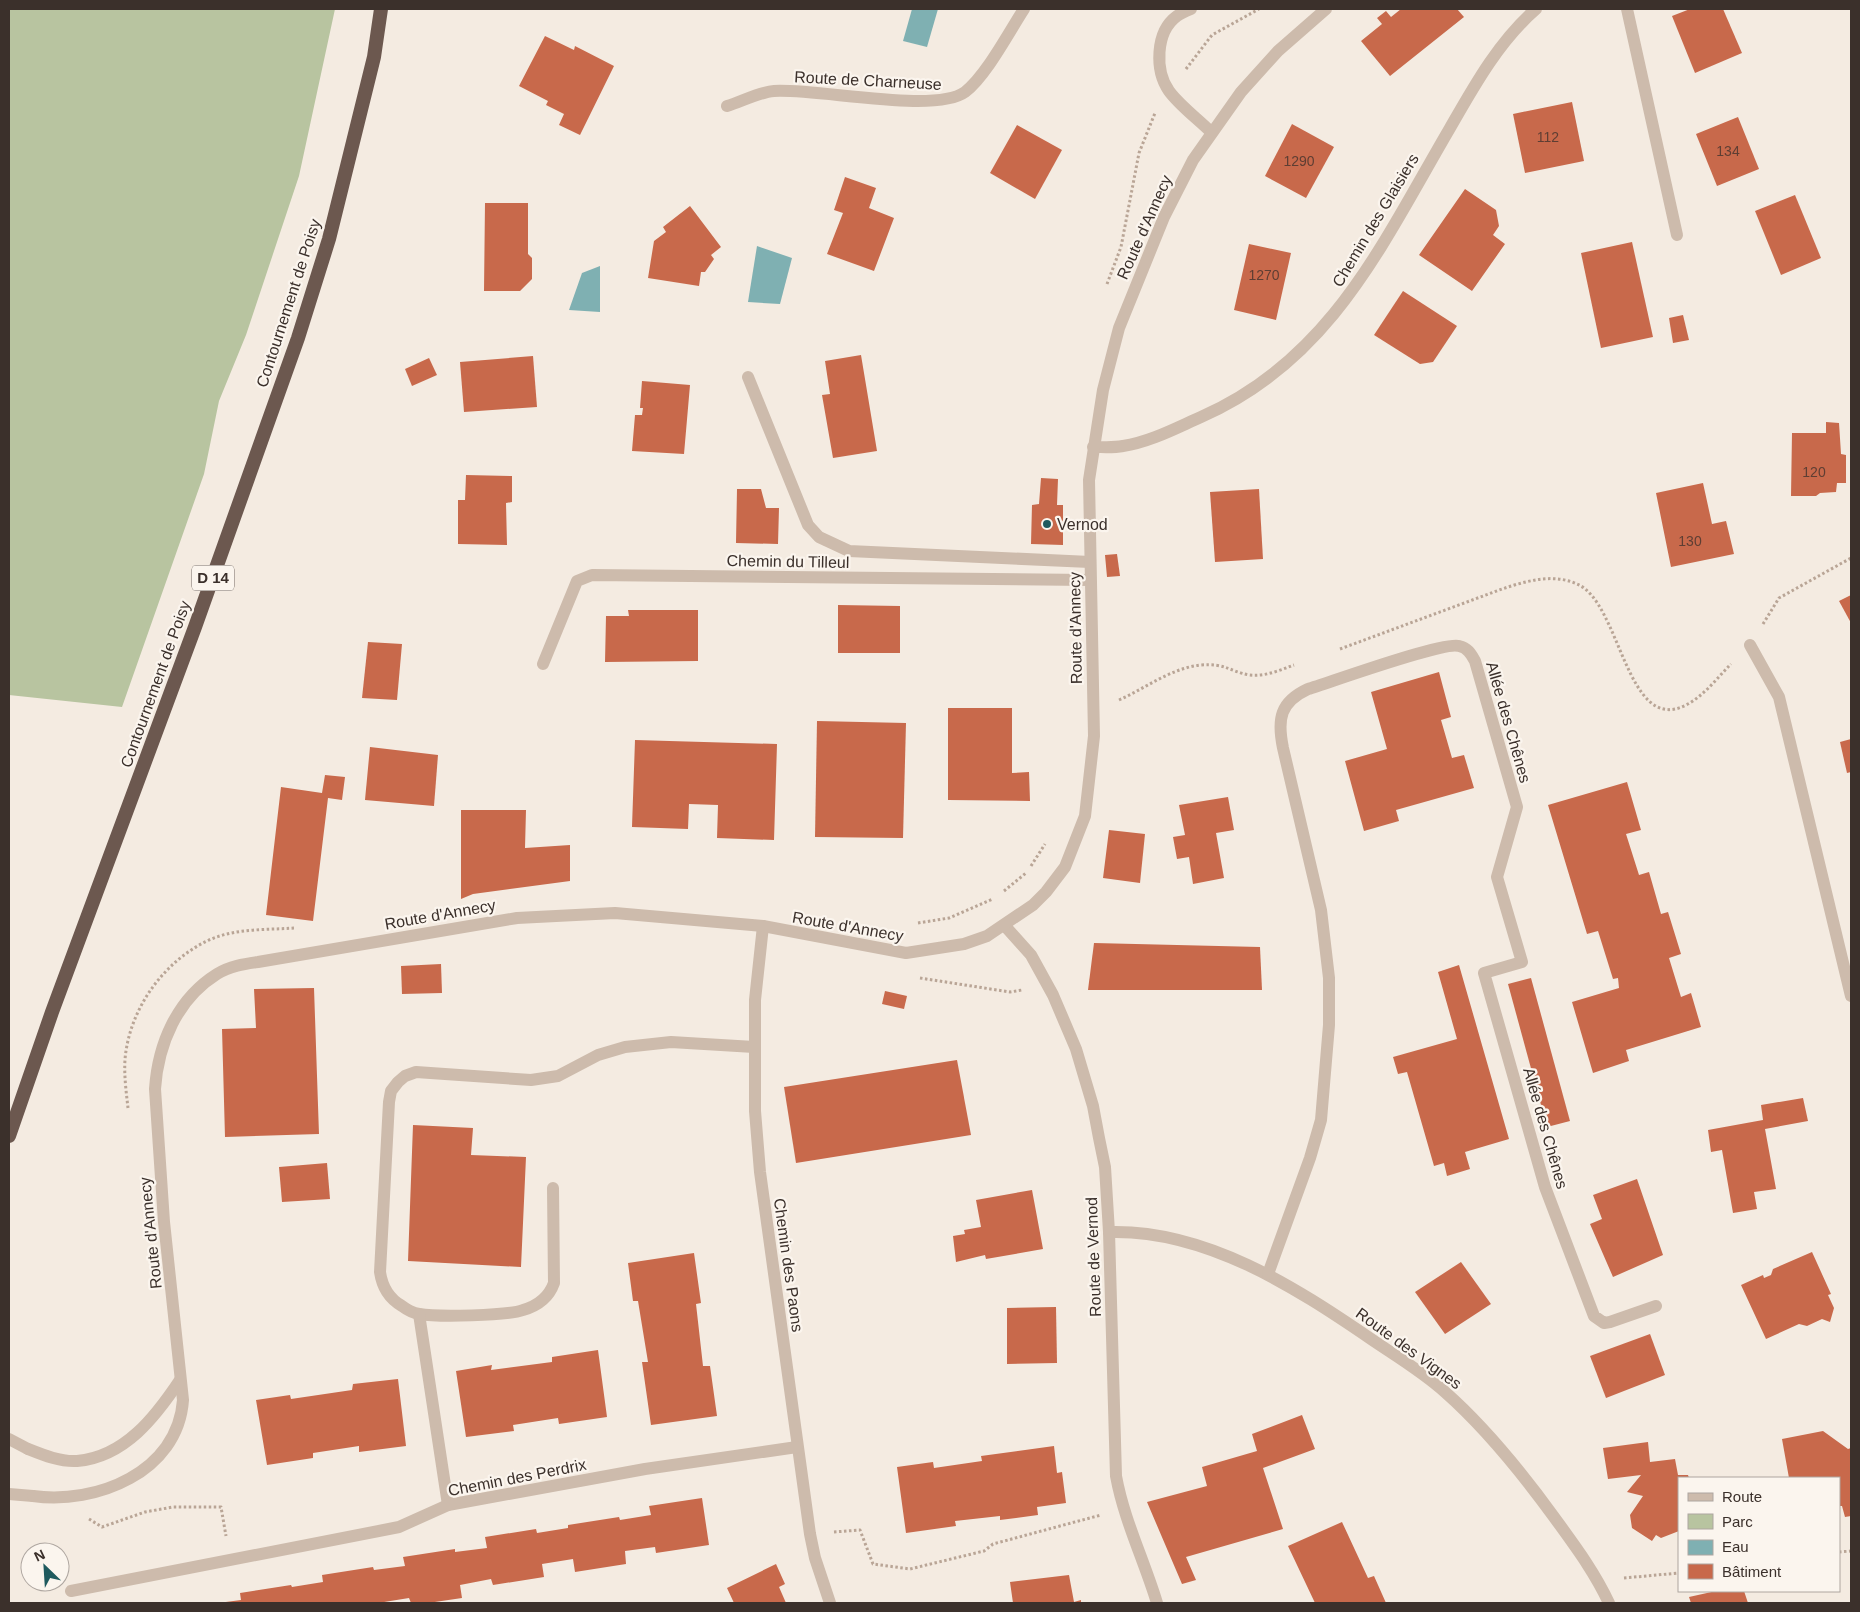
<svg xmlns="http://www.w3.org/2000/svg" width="1860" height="1612" font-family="Arial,sans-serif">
<rect width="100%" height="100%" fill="#f4ebe1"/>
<polygon fill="#b8c4a0" points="9,9 335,9 299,176 246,335 219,401 204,474 122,707 9,695"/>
<g fill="#7fb0b2">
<polygon points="912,9 938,9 927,47 903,41"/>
<polygon points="757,246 792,258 780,304 748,302"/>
<polygon points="600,266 600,312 569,310 582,273"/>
</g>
<g fill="#c8694b">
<polygon points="1401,9 1457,9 1464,17 1390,76 1361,41 1382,24 1377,18 1386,11 1391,17"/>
<polygon points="1690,9 1723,9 1742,53 1695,73 1672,16"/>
<polygon points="545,36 574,50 575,46 614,66 580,135 559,125 564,114 546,105 548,101 519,86"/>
<polygon points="1572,102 1584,161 1525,173 1513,114"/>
<polygon points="1738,117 1759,169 1717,186 1696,134"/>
<polygon points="1292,124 1334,147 1306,198 1265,176"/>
<polygon points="1017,125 1062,150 1035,199 990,173"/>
<polygon points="845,177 876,188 869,208 894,218 874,271 827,254 843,213 834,210"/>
<polygon points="1465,189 1496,210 1499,226 1493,235 1505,244 1472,291 1419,255"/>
<polygon points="1795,195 1821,258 1781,275 1755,211"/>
<polygon points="485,203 528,203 528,254 532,258 532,279 520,291 484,291"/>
<polygon points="690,206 721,247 711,255 714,259 705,272 701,272 699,286 648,278 654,241 666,232 663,227"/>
<polygon points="1632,242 1653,337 1601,348 1581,253"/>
<polygon points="1249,244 1291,253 1276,320 1234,310"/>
<polygon points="1403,291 1457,326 1433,362 1420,364 1374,335"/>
<polygon points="1683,315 1689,340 1673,343 1669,318"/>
<polygon points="861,355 877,451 833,458 822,395 830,394 825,361"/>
<polygon points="533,356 537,407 464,412 460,362"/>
<polygon points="429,358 437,375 412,386 405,369"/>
<polygon points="642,381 690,385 684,454 632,451 635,415 642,415 643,408 640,408"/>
<polygon points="1826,422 1839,423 1841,454 1846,455 1846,483 1837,483 1836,492 1820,493 1816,496 1791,496 1792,433 1826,433"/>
<polygon points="466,475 512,476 512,502 506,503 507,545 458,544 458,500 465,500"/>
<polygon points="1041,478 1058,479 1057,505 1063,505 1063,545 1031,544 1032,505 1039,504"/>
<polygon points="1703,483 1712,524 1726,521 1734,554 1671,567 1656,493"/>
<polygon points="737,489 761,489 766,508 779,508 778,544 736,543"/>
<polygon points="1259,489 1263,559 1215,562 1210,492"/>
<polygon points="1117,554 1120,576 1107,577 1105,555"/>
<polygon points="1851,595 1851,623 1839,601"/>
<polygon points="838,605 900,606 900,653 838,653"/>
<polygon points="628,610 698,610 698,661 605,662 606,616 629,616"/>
<polygon points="368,642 402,644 397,700 362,698"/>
<polygon points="1439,672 1451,717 1441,720 1452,758 1464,755 1474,788 1396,810 1399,821 1364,831 1345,761 1387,749 1371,692"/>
<polygon points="948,708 1012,708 1012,773 1029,772 1030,801 948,800"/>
<polygon points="817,721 906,723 903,838 815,837"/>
<polygon points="1851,739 1851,772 1847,773 1840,742"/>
<polygon points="635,740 777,744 774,840 717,838 718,805 689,804 688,829 632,827"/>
<polygon points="370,747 438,755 434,806 365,800"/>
<polygon points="325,775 345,777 342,800 328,798 313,921 266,915 281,787 322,793"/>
<polygon points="1627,782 1641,830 1626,834 1639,875 1649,872 1661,914 1668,912 1681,954 1669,958 1681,997 1691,993 1701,1027 1626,1050 1629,1061 1593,1073 1572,1002 1619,988 1618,978 1613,979 1598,931 1587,934 1548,805"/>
<polygon points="1228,797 1234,830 1216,833 1224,878 1193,884 1189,857 1177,859 1173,837 1185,835 1179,805"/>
<polygon points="461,810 526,810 525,848 570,845 570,881 473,894 461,899"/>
<polygon points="1109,830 1145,834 1140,883 1103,878"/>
<polygon points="1094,943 1260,947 1262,990 1088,990"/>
<polygon points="441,964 442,993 402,994 401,966"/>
<polygon points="1459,965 1509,1139 1465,1152 1470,1169 1447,1176 1444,1163 1434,1166 1407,1072 1398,1074 1393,1057 1457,1039 1438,972"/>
<polygon points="1531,978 1570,1121 1547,1127 1508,984"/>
<polygon points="314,988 319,1134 225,1137 222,1029 256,1028 254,989"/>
<polygon points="885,991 907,996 904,1009 882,1004"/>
<polygon points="957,1060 971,1135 796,1163 784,1087"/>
<polygon points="1803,1098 1808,1121 1765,1129 1776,1189 1754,1192 1757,1209 1733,1213 1722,1150 1711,1152 1708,1130 1763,1120 1761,1105"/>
<polygon points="413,1125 473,1128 471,1155 526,1157 521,1267 408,1261"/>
<polygon points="327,1163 330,1199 282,1202 279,1167"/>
<polygon points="1637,1179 1663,1255 1613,1277 1590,1224 1602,1219 1593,1195"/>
<polygon points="1032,1190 1043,1249 986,1259 985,1255 956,1262 953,1236 965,1234 964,1230 981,1227 976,1200"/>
<polygon points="1812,1252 1831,1294 1828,1295 1834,1308 1830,1322 1822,1319 1807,1326 1799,1324 1766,1339 1741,1285 1763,1275 1764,1278 1771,1275 1773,1269"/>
<polygon points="694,1253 701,1303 696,1304 703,1366 710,1366 717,1416 651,1425 642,1362 648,1362 638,1301 633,1301 628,1263"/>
<polygon points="1461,1262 1491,1304 1445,1334 1415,1292"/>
<polygon points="1056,1307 1057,1363 1007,1364 1007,1308"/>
<polygon points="1650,1334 1665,1375 1606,1398 1590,1356"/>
<polygon points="598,1350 607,1417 559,1424 558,1418 513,1425 514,1431 466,1437 456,1371 492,1365 491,1370 552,1362 552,1357"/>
<polygon points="398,1379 406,1446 359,1452 359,1446 313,1453 313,1458 267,1465 256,1400 290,1395 291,1399 352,1390 353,1384"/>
<polygon points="1302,1415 1315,1449 1263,1468 1283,1529 1186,1557 1196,1580 1182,1584 1147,1502 1207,1486 1202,1467 1257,1451 1252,1434"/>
<polygon points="1823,1431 1848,1449 1851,1448 1851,1516 1845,1517 1842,1506 1839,1506 1839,1478 1789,1478 1782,1439"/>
<polygon points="1648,1442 1650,1462 1675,1459 1678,1475 1688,1475 1689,1478 1679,1478 1679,1531 1661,1538 1656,1535 1652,1541 1632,1528 1630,1515 1643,1496 1627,1492 1641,1475 1608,1479 1603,1448"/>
<polygon points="1054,1446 1057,1473 1062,1472 1066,1503 1037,1507 1038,1515 1000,1520 1000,1516 955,1521 956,1526 906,1533 897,1467 933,1462 934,1468 982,1461 981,1456"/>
<polygon points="702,1498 709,1545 656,1553 655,1547 625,1551 626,1564 575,1572 573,1559 542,1564 544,1577 493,1585 491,1579 460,1585 462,1598 428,1603 411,1603 409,1598 378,1603 218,1603 241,1600 240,1593 291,1585 292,1587 323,1582 322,1575 373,1567 374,1570 405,1566 403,1557 455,1549 455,1552 487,1548 485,1537 536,1529 537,1533 568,1528 568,1525 619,1517 620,1520 651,1515 649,1506"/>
<polygon points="1342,1522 1368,1578 1374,1576 1386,1603 1315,1603 1288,1546"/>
<polygon points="776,1564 785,1584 779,1587 786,1603 734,1603 727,1588"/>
<polygon points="1069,1575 1074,1602 1081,1600 1081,1603 1013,1603 1010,1582"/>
<polygon points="1716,1591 1744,1591 1748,1603 1691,1603 1689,1597"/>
</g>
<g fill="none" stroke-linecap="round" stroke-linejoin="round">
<g stroke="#b9a596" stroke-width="3" stroke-dasharray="2.5 2.5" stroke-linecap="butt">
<polyline points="1186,69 1212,35 1259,9"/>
<polyline points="1107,284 1121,247 1139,153 1155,113"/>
<polyline points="1763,624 1779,598 1851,558"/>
<path d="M1340,649L1502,589C1526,581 1553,573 1577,584C1621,602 1626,736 1686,705C1704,696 1717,678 1731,664"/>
<path d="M1119,700C1146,688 1171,668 1201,665C1225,663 1229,671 1249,675C1265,677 1280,670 1294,665"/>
<polyline points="1031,866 1045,844"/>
<polyline points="1004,891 1026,873"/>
<polyline points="918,923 949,918 993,899"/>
<polyline points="920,978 1010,992 1022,990"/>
<path d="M128,1108C126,1090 123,1069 126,1051C133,1004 166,960 209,940C236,928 267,930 295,928"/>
<polyline points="89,1519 102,1527 145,1512 173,1507 221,1507 226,1536"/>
<polyline points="834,1532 860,1530 873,1564 910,1569 984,1551 993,1544 1101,1515"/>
<polyline points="1839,1552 1851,1551"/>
<polyline points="1624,1578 1679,1573"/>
</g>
<g stroke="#cdbbac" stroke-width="12">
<polyline points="1627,9 1677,235"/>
<polyline points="748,377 808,525 819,537 849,551 1090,562"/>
<path d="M553,1188L554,1283C549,1297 537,1306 523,1310C507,1316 437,1317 419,1314C414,1313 406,1309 402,1306C388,1298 382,1286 380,1272L389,1102L391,1091L398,1082L405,1076L416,1072L531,1080L558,1076L598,1055L625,1047L671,1042L754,1047"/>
<polyline points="419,1314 448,1505"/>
</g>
<g stroke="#cdbbac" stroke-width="12">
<path d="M1191,9C1186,11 1181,13 1177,16C1155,32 1155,71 1169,91C1180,106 1198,119 1211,132"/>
<path d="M727,106C741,102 759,92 774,91C816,88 935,114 965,92C986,76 1009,32 1024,9"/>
<path d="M1093,447C1103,447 1113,448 1123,446C1150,442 1176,428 1201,417C1331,360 1382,244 1450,128C1474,86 1499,41 1536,9"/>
<polyline points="1750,645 1779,697 1851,996"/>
<polyline points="543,664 577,581 592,575 1090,580"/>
<polyline points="763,926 755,1000 755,1111 760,1172 810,1534 815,1558 830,1603"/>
<path d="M1005,926L1031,955L1053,995L1076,1049L1093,1106L1099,1138L1105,1167L1109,1232L1116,1476C1124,1520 1144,1560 1157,1603"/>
<path d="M1109,1232C1205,1229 1295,1287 1371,1339C1396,1356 1423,1372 1445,1392C1487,1429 1522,1473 1554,1517C1575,1546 1594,1571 1609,1603"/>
<path d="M1268,1274L1310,1158L1321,1120L1329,1025V978L1321,910L1283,748C1277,719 1280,702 1308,689C1331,682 1444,641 1459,646C1468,648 1471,654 1475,661L1517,807L1497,877L1522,962L1484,973L1545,1187L1594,1316L1604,1323L1610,1322L1656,1306"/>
<polyline points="9,1439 28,1449"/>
<polyline points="9,1494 33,1496"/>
<polyline points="71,1591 399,1527 448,1505 645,1469 797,1447"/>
</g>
<g stroke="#cdbbac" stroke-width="12">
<path d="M28,1449C43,1455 60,1462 77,1461C125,1457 156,1416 180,1380"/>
<path d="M33,1496C96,1505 178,1472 183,1400L164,1222L155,1089C158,1044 177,999 217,974C230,966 244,964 258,962L517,918L615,913L763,926L906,953L964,944L987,936L1033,905L1046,892L1065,867L1085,816L1094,736L1089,480L1103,390L1119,328L1164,217L1193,160L1241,92L1278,51L1326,9"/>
</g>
<polyline stroke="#6c584f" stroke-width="14" points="9,1136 52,1012 195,627 298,338 329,239 374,57 381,9"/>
</g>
<circle fill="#1f5a5e" stroke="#fbf5ee" stroke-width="2" cx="1047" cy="524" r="5"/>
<g text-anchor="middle" stroke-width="4.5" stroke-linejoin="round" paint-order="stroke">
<g font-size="14" fill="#5e3e33">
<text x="1548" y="142">112</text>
<text x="1728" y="156">134</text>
<text x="1299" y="166">1290</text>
<text x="1264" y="280">1270</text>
<text x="1814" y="477">120</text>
<text x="1690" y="546">130</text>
</g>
<rect fill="#fbf5ee" stroke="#756b66" stroke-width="1" x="192" y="565.5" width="42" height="25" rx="4"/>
<g font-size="15" font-weight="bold" fill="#3b302b">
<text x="213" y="583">D 14</text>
</g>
<g font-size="16" fill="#3b302b" stroke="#fbf5ee">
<text transform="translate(868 80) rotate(3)" y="6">Route de Charneuse</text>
<text transform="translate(1375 220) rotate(-59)" y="6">Chemin des Glaisiers</text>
<text transform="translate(1144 227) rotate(-66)" y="6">Route d'Annecy</text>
<text transform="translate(288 303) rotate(-72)" y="6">Contournement de Poisy</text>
<text transform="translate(788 561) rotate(1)" y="6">Chemin du Tilleul</text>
<text transform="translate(1075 628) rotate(-91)" y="6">Route d'Annecy</text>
<text transform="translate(155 684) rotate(-70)" y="6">Contournement de Poisy</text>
<text transform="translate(1509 722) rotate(74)" y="6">Allée des Chênes</text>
<text transform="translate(440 914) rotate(-10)" y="6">Route d'Annecy</text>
<text transform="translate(848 926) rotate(10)" y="6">Route d'Annecy</text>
<text transform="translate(1546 1128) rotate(74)" y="6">Allée des Chênes</text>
<text transform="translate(150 1233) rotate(-96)" y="6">Route d'Annecy</text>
<text transform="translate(1093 1257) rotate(-92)" y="6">Route de Vernod</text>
<text transform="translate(789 1265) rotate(82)" y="6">Chemin des Paons</text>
<text transform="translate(1409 1348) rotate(36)" y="6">Route des Vignes</text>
<text transform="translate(517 1477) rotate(-11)" y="6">Chemin des Perdrix</text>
</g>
<g font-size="16" fill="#3b302b" stroke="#fbf5ee" text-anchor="start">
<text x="1057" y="530">Vernod</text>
</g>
</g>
<rect width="1860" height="1612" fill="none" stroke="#3b302b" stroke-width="20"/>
<rect x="1678" y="1477" width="162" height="115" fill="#fbf5ee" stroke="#aea6a0"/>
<rect x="1688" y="1493" width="25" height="8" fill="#cdbbac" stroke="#aea6a0"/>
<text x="1722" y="1502" font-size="15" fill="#3b302b">Route</text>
<rect x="1688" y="1514" width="25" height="15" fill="#b8c4a0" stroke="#aea6a0"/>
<text x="1722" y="1527" font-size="15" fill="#3b302b">Parc</text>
<rect x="1688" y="1540" width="25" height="15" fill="#7fb0b2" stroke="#aea6a0"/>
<text x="1722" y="1552" font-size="15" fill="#3b302b">Eau</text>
<rect x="1688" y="1564" width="25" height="15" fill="#c8694b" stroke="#aea6a0"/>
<text x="1722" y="1577" font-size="15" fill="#3b302b">Bâtiment</text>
<g transform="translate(45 1567) rotate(335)"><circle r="24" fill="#fbf5ee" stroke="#aea6a0"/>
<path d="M0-4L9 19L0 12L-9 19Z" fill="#1f5a5e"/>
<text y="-8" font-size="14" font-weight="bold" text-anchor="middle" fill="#3b302b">N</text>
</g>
</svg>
